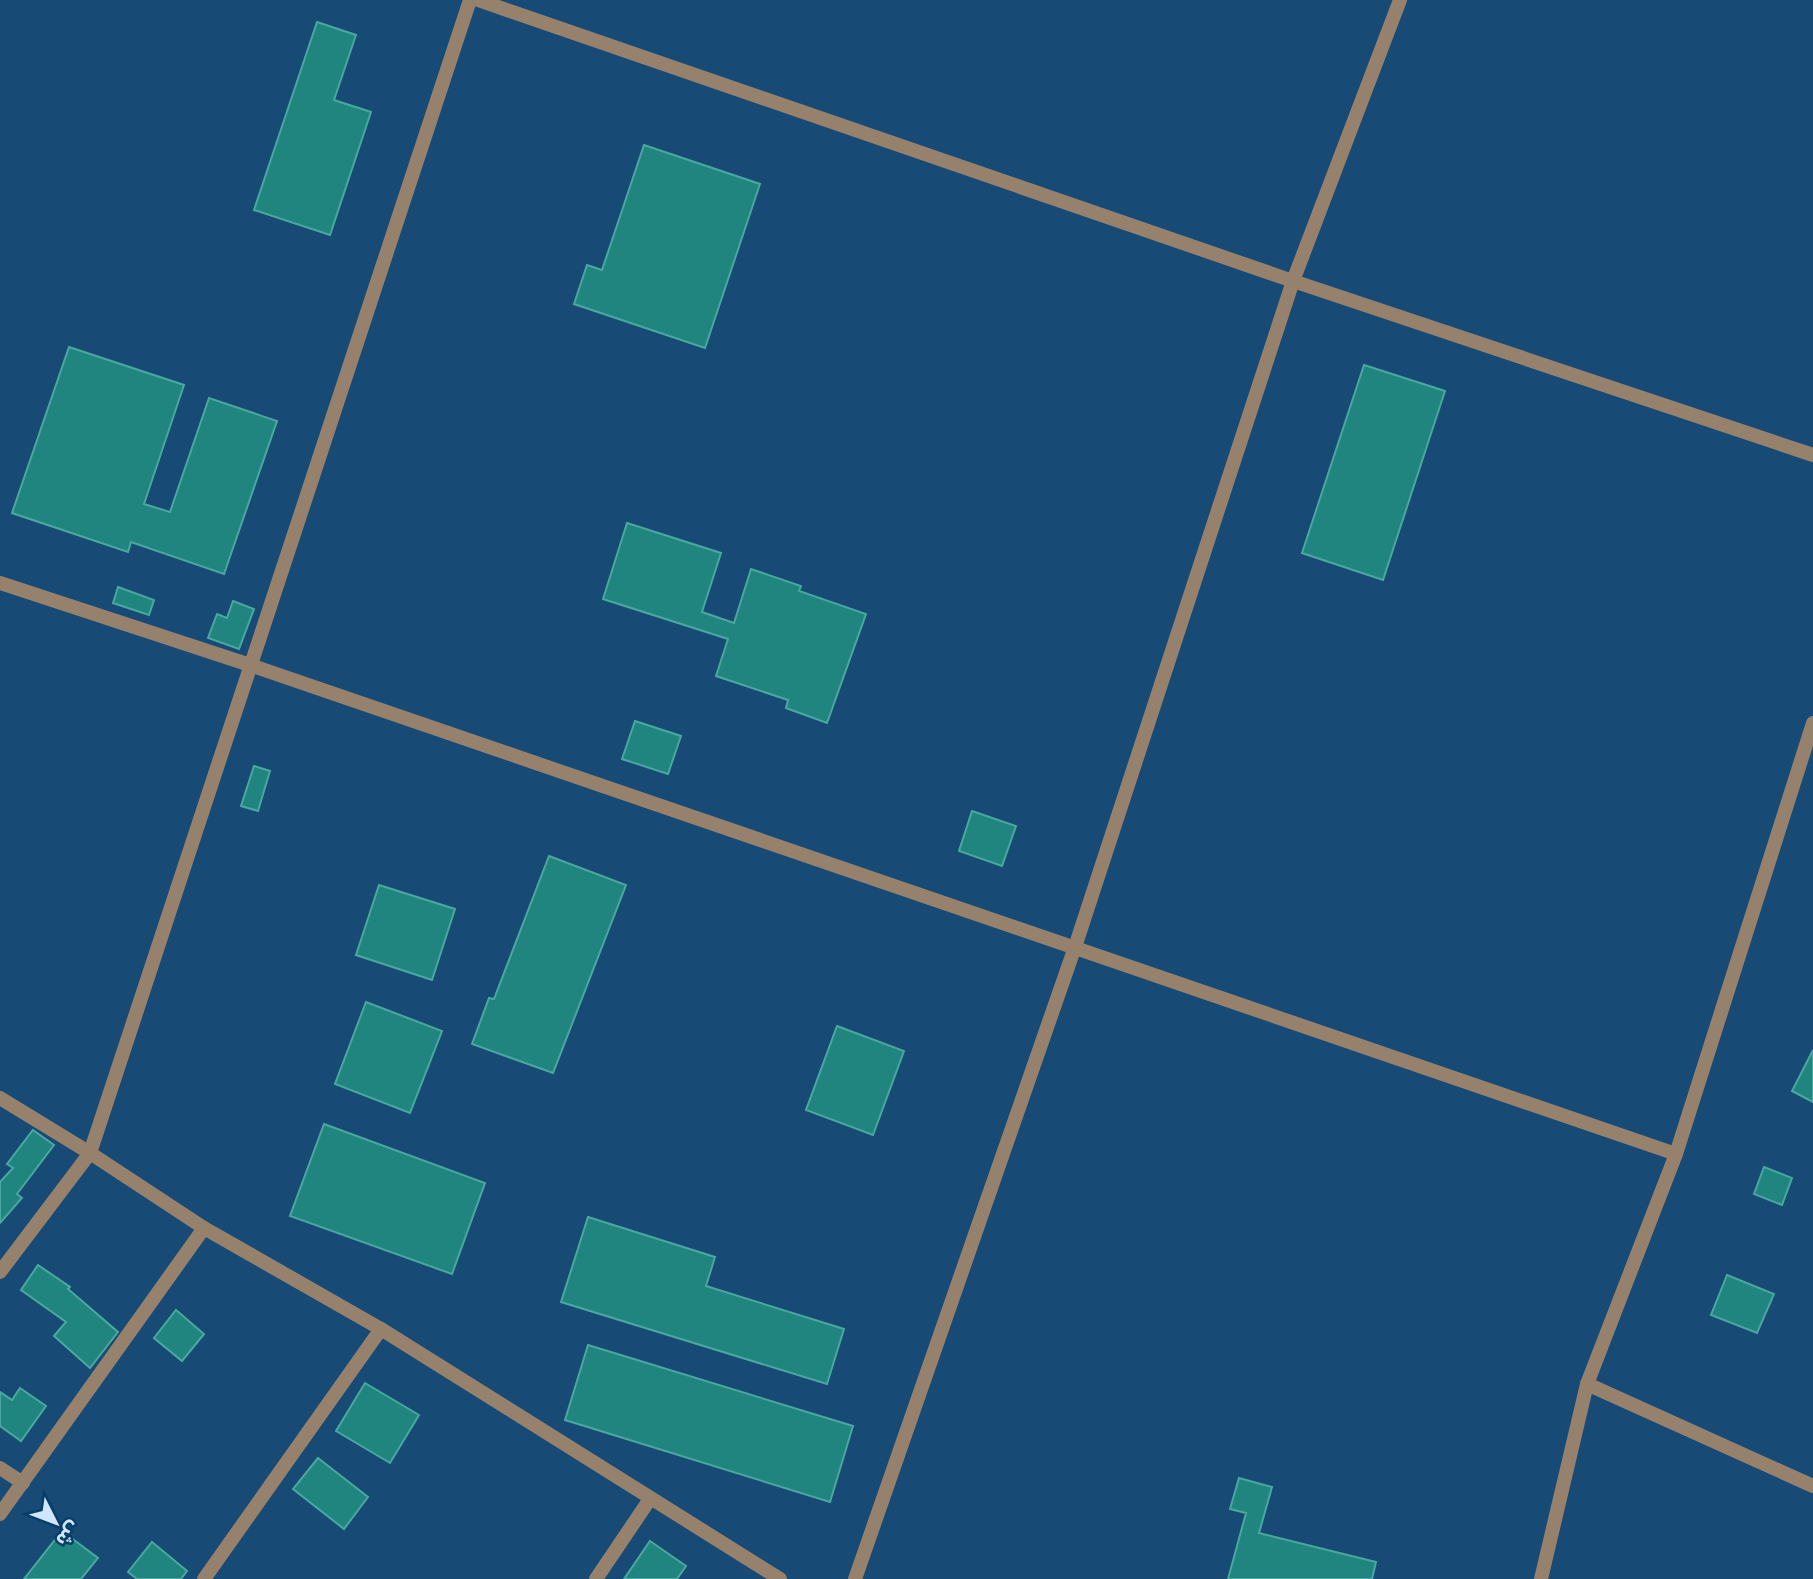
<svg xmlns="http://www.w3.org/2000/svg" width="1813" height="1579" font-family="Mulish,'Noto Sans Arabic',sans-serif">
<rect width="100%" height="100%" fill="#174a75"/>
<g fill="#1f857e" stroke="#4aa89f" stroke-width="2">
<polygon points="317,22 356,35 334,100 371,112 330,235 254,210"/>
<polygon points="644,145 760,184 705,348 574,304 587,265 602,270"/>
<polygon points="69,347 184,385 144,504 170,512 209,398 277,421 224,574 131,542 128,552 12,513"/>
<polygon points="1364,365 1445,391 1383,580 1302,553"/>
<polygon points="627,523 721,553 702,612 734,623 751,569 801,586 799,591 866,614 827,723 786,708 788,700 716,676 728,639 603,599"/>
<polygon points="118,587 154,600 149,615 113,603"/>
<polygon points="233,601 254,609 239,649 208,638 217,614 227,618"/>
<polygon points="635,721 681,736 668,774 622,759"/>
<polygon points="254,766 270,771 258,811 241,806"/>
<polygon points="972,811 1016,826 1002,866 959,851"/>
<polygon points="549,856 626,885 553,1073 472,1044 489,998 494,999"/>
<polygon points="379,885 455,909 432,980 356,955"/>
<polygon points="366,1002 442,1031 410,1113 335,1084"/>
<polygon points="837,1026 904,1051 873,1135 806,1110"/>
<polygon points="1813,1050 1813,1102 1792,1091"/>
<polygon points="324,1124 485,1183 452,1274 290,1216"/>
<polygon points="33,1130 54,1145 17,1194 22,1198 0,1223 0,1182 13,1168 7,1164"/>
<polygon points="1764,1167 1792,1178 1782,1205 1754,1194"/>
<polygon points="588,1217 715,1257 706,1286 844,1329 827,1384 561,1302"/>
<polygon points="38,1265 70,1287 68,1289 118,1332 90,1368 54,1336 66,1322 21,1290"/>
<polygon points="1727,1275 1774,1294 1757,1333 1711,1315"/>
<polygon points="176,1310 204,1334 182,1361 154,1338"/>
<polygon points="588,1345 853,1426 830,1502 565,1420"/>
<polygon points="365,1383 419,1415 390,1463 336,1431"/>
<polygon points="20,1388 46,1406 21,1441 0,1426 0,1392 12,1400"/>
<polygon points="318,1458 368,1497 344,1529 293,1489"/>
<polygon points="1239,1478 1272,1487 1259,1533 1376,1562 1372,1579 1228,1579 1246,1513 1230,1509"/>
<polygon points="62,1531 98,1558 81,1579 24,1579"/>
<polygon points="650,1541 686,1566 677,1579 624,1579"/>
<polygon points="152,1542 187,1571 181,1579 137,1579 128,1572"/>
</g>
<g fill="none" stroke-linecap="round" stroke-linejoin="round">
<g stroke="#96816c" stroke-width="14">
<polyline points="478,0 1293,281 1813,455"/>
<polyline points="0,583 250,665 1676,1154"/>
<polyline points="0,1098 90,1153 204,1228 381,1329 780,1579"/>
<polyline points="0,1272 90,1153 470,0"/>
<polyline points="1587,1384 1813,1486"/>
<polyline points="0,1468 23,1483"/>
<polyline points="0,1514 204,1228"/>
<polyline points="204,1579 381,1329"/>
<polyline points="596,1579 650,1499"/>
<polyline points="855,1579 1075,947 1293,281 1400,0"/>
<polyline points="1541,1579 1587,1384 1676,1154 1813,723"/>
</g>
</g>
<g transform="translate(56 1523) rotate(132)" stroke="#083f69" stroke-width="5" paint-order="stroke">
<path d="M0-5L12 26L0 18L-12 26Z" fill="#d1e6fa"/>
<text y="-10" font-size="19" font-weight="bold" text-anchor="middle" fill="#d1e6fa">ش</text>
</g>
</svg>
